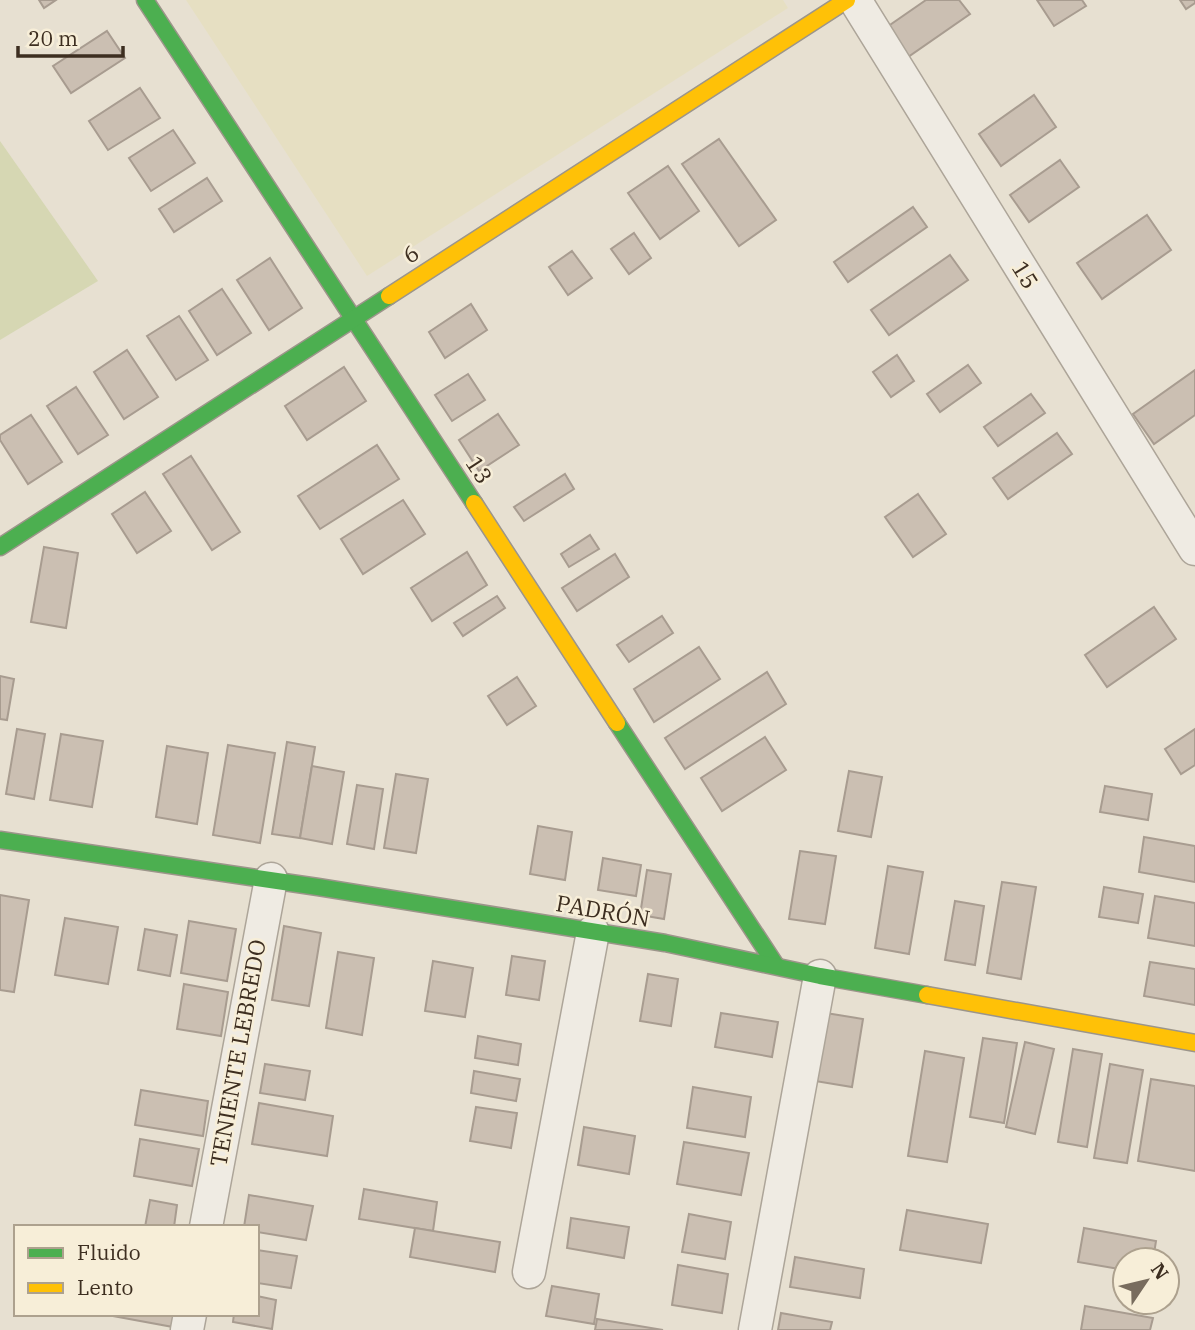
<svg xmlns="http://www.w3.org/2000/svg" width="1195" height="1330" font-family="'IBM Plex Serif',serif">
<rect width="100%" height="100%" fill="#e7e0d1"/>
<polygon fill="#e6dfc2" points="186,0 783,0 788,8 367,276"/>
<polygon fill="#d6d7b3" points="0,141 98,281 0,340"/>
<g fill="#cbbfb2" stroke="#a89c90" stroke-width="2">
<polygon points="39,0 56,0 44,8"/>
<polygon points="926,0 959,0 970,14 908,57 887,27"/>
<polygon points="1037,0 1082,0 1086,6 1054,26"/>
<polygon points="1180,0 1195,0 1195,3 1186,9"/>
<polygon points="107,31 125,58 71,93 53,66"/>
<polygon points="140,88 160,118 108,150 89,121"/>
<polygon points="1034,95 1056,127 1001,166 979,134"/>
<polygon points="173,130 195,163 151,191 129,158"/>
<polygon points="719,139 776,220 739,246 682,164"/>
<polygon points="1060,160 1079,187 1029,222 1010,195"/>
<polygon points="668,166 699,211 660,239 628,193"/>
<polygon points="207,178 222,201 174,232 159,209"/>
<polygon points="913,207 927,227 848,282 834,262"/>
<polygon points="1147,215 1171,250 1102,299 1077,263"/>
<polygon points="634,233 651,258 629,274 611,249"/>
<polygon points="572,251 592,278 568,295 549,267"/>
<polygon points="950,255 968,280 889,335 871,310"/>
<polygon points="270,258 302,308 269,330 237,280"/>
<polygon points="222,289 251,333 217,355 189,311"/>
<polygon points="471,304 487,330 445,358 429,332"/>
<polygon points="179,316 208,360 176,380 147,336"/>
<polygon points="127,350 158,397 124,419 94,372"/>
<polygon points="897,355 914,381 891,397 873,372"/>
<polygon points="968,365 981,383 940,412 927,394"/>
<polygon points="344,367 366,401 307,440 285,406"/>
<polygon points="1195,370 1195,415 1154,444 1133,414"/>
<polygon points="468,374 485,400 452,421 435,395"/>
<polygon points="76,387 108,435 78,454 47,406"/>
<polygon points="1031,394 1045,413 998,446 984,427"/>
<polygon points="498,414 519,445 479,471 459,440"/>
<polygon points="31,415 62,462 28,484 0,440 0,435"/>
<polygon points="1057,433 1072,454 1008,499 993,478"/>
<polygon points="377,445 399,479 320,529 298,496"/>
<polygon points="191,456 240,532 212,550 163,474"/>
<polygon points="565,474 574,489 524,521 514,507"/>
<polygon points="145,492 171,531 137,553 112,514"/>
<polygon points="918,494 946,534 913,557 885,517"/>
<polygon points="403,500 425,534 363,574 341,539"/>
<polygon points="590,535 599,549 569,567 561,554"/>
<polygon points="44,547 78,553 66,628 31,622"/>
<polygon points="467,552 487,585 432,621 411,588"/>
<polygon points="615,554 629,577 577,611 562,588"/>
<polygon points="497,596 505,608 463,636 454,623"/>
<polygon points="1154,607 1176,639 1107,687 1085,655"/>
<polygon points="662,616 673,633 629,662 617,645"/>
<polygon points="699,647 720,679 654,722 634,689"/>
<polygon points="767,672 786,704 685,769 665,738"/>
<polygon points="0,676 14,679 7,720 0,719"/>
<polygon points="517,677 536,706 507,725 488,696"/>
<polygon points="17,729 45,734 34,799 6,794"/>
<polygon points="1195,729 1195,765 1181,774 1165,749"/>
<polygon points="61,734 103,741 92,807 50,800"/>
<polygon points="765,737 786,770 722,811 701,778"/>
<polygon points="287,742 315,747 300,838 272,834"/>
<polygon points="228,745 275,753 260,843 213,835"/>
<polygon points="167,746 208,753 197,824 156,817"/>
<polygon points="312,766 344,772 332,844 300,838"/>
<polygon points="849,771 882,777 871,837 838,831"/>
<polygon points="396,774 428,779 416,853 384,848"/>
<polygon points="357,785 383,789 374,849 347,844"/>
<polygon points="1105,786 1152,794 1148,820 1100,812"/>
<polygon points="538,826 572,832 565,880 530,874"/>
<polygon points="1144,837 1195,846 1195,882 1139,872"/>
<polygon points="800,851 836,856 825,924 789,919"/>
<polygon points="603,858 641,865 636,896 598,890"/>
<polygon points="888,866 923,872 909,954 875,948"/>
<polygon points="647,870 671,874 664,919 640,915"/>
<polygon points="1002,882 1036,887 1021,979 987,973"/>
<polygon points="1104,887 1143,894 1138,923 1099,917"/>
<polygon points="0,895 29,900 14,992 0,990"/>
<polygon points="1155,896 1195,903 1195,946 1148,938"/>
<polygon points="955,901 984,906 975,965 945,960"/>
<polygon points="65,918 118,927 108,984 55,975"/>
<polygon points="189,921 236,929 227,981 181,973"/>
<polygon points="284,926 321,933 309,1006 272,1000"/>
<polygon points="145,929 177,935 170,976 138,970"/>
<polygon points="338,952 374,958 362,1035 326,1028"/>
<polygon points="512,956 545,961 539,1000 506,995"/>
<polygon points="433,961 473,968 465,1017 425,1011"/>
<polygon points="1150,962 1195,969 1195,1005 1144,996"/>
<polygon points="648,974 678,979 671,1026 640,1021"/>
<polygon points="184,984 228,992 221,1036 177,1029"/>
<polygon points="721,1013 778,1022 772,1057 715,1047"/>
<polygon points="826,1013 863,1019 852,1087 815,1081"/>
<polygon points="478,1036 521,1044 518,1065 475,1058"/>
<polygon points="983,1038 1017,1043 1004,1123 970,1117"/>
<polygon points="1025,1042 1054,1049 1035,1134 1006,1127"/>
<polygon points="1073,1049 1102,1054 1087,1147 1058,1142"/>
<polygon points="925,1051 964,1058 947,1162 908,1156"/>
<polygon points="265,1064 310,1071 305,1100 260,1093"/>
<polygon points="1110,1064 1143,1070 1127,1163 1094,1158"/>
<polygon points="474,1071 520,1079 516,1101 471,1093"/>
<polygon points="1151,1079 1195,1086 1195,1171 1138,1161"/>
<polygon points="693,1087 751,1097 745,1137 687,1128"/>
<polygon points="141,1090 208,1101 203,1136 135,1125"/>
<polygon points="259,1103 333,1116 327,1156 252,1144"/>
<polygon points="476,1107 517,1113 511,1148 470,1141"/>
<polygon points="584,1127 635,1136 629,1174 578,1165"/>
<polygon points="140,1139 199,1149 192,1186 134,1176"/>
<polygon points="684,1142 749,1153 741,1195 677,1184"/>
<polygon points="364,1189 437,1202 433,1231 359,1219"/>
<polygon points="249,1195 313,1206 306,1240 257,1232 257,1227 244,1227"/>
<polygon points="150,1200 177,1205 174,1227 145,1227"/>
<polygon points="907,1210 988,1224 981,1263 900,1250"/>
<polygon points="689,1214 731,1222 725,1259 682,1252"/>
<polygon points="571,1218 629,1227 624,1258 567,1248"/>
<polygon points="415,1228 500,1242 495,1272 410,1257"/>
<polygon points="1084,1228 1156,1241 1153,1260 1125,1260 1125,1270 1078,1262"/>
<polygon points="257,1250 297,1256 291,1288 257,1283"/>
<polygon points="795,1257 864,1269 860,1298 790,1287"/>
<polygon points="678,1265 728,1274 722,1313 672,1305"/>
<polygon points="552,1286 599,1294 594,1324 546,1316"/>
<polygon points="257,1296 276,1300 272,1329 233,1322 234,1314 257,1314"/>
<polygon points="1085,1306 1153,1318 1150,1330 1081,1330"/>
<polygon points="781,1313 832,1322 830,1330 778,1330"/>
<polygon points="102,1314 175,1314 173,1327"/>
<polygon points="597,1319 663,1330 595,1330"/>
</g>
<g fill="none" stroke-linecap="round" stroke-linejoin="round">
<g stroke="#ada599" stroke-width="35">
<g id="street">
<polyline points="855,0 1195,549"/>
<polyline points="206,1227 271,879"/>
<polyline points="529,1272 593,932"/>
<polyline points="187,1330 190,1314"/>
<polyline points="755,1330 820,976"/>
</g>
</g>
<g stroke="#9c958a" stroke-width="19">
<g id="fast">
<polyline points="145,0 474,503"/>
<polyline points="0,547 389,296"/>
<polyline points="617,723 775,964"/>
<polyline points="0,840 318,887 665,943 820,976 927,995"/>
</g>
</g>
<g stroke="#9c958a" stroke-width="19">
<g id="slow">
<polyline points="389,296 847,0"/>
<polyline points="474,503 617,723"/>
<polyline points="927,995 1195,1043"/>
</g>
</g>
<use href="#street" stroke="#efebe3" stroke-width="32"/>
<use href="#fast" stroke="#4caf50" stroke-width="16"/>
<use href="#slow" stroke="#ffc107" stroke-width="16"/>
</g>
<g text-anchor="middle" stroke-width="5" stroke-linejoin="round" paint-order="stroke">
<g font-size="23" fill="#3d2e20" stroke="#f7eed8">
<text transform="translate(411 254) rotate(-33)" y="8">6</text>
<text transform="translate(1025 275) rotate(58)" y="8">15</text>
<text transform="translate(479 470) rotate(57)" y="8">13</text>
<text transform="translate(603 911) rotate(10)" y="8">PADRÓN</text>
<text transform="translate(238 1053) rotate(-80)" y="8">TENIENTE LEBREDO</text>
</g>
</g>
<rect x="14" y="1225" width="245" height="91" fill="#f7eed8" stroke="#ada18e" stroke-width="2"/>
<rect x="28" y="1248" width="35" height="10" fill="#4caf50" stroke="#ada18e" stroke-width="2"/>
<text x="77" y="1260" font-size="21" fill="#3d2e20">Fluido</text>
<rect x="28" y="1283" width="35" height="10" fill="#ffc107" stroke="#ada18e" stroke-width="2"/>
<text x="77" y="1295" font-size="21" fill="#3d2e20">Lento</text>
<g transform="translate(1146 1281) rotate(55)"><circle r="33" fill="#f7eed8" stroke="#ada18e" stroke-width="2"/>
<path d="M0-5L12 26L0 18L-12 26Z" fill="#786c5e"/>
<text y="-10" font-size="19" font-weight="bold" text-anchor="middle" fill="#3d2e20">N</text>
</g>
<path d="M18 46v10h105v-10" fill="none" stroke="#3d2e20" stroke-width="3.5"/>
<text x="28" y="46" font-size="21" fill="#3d2e20" stroke="#f7eed8" stroke-width="5" paint-order="stroke">20 m</text>
</svg>
